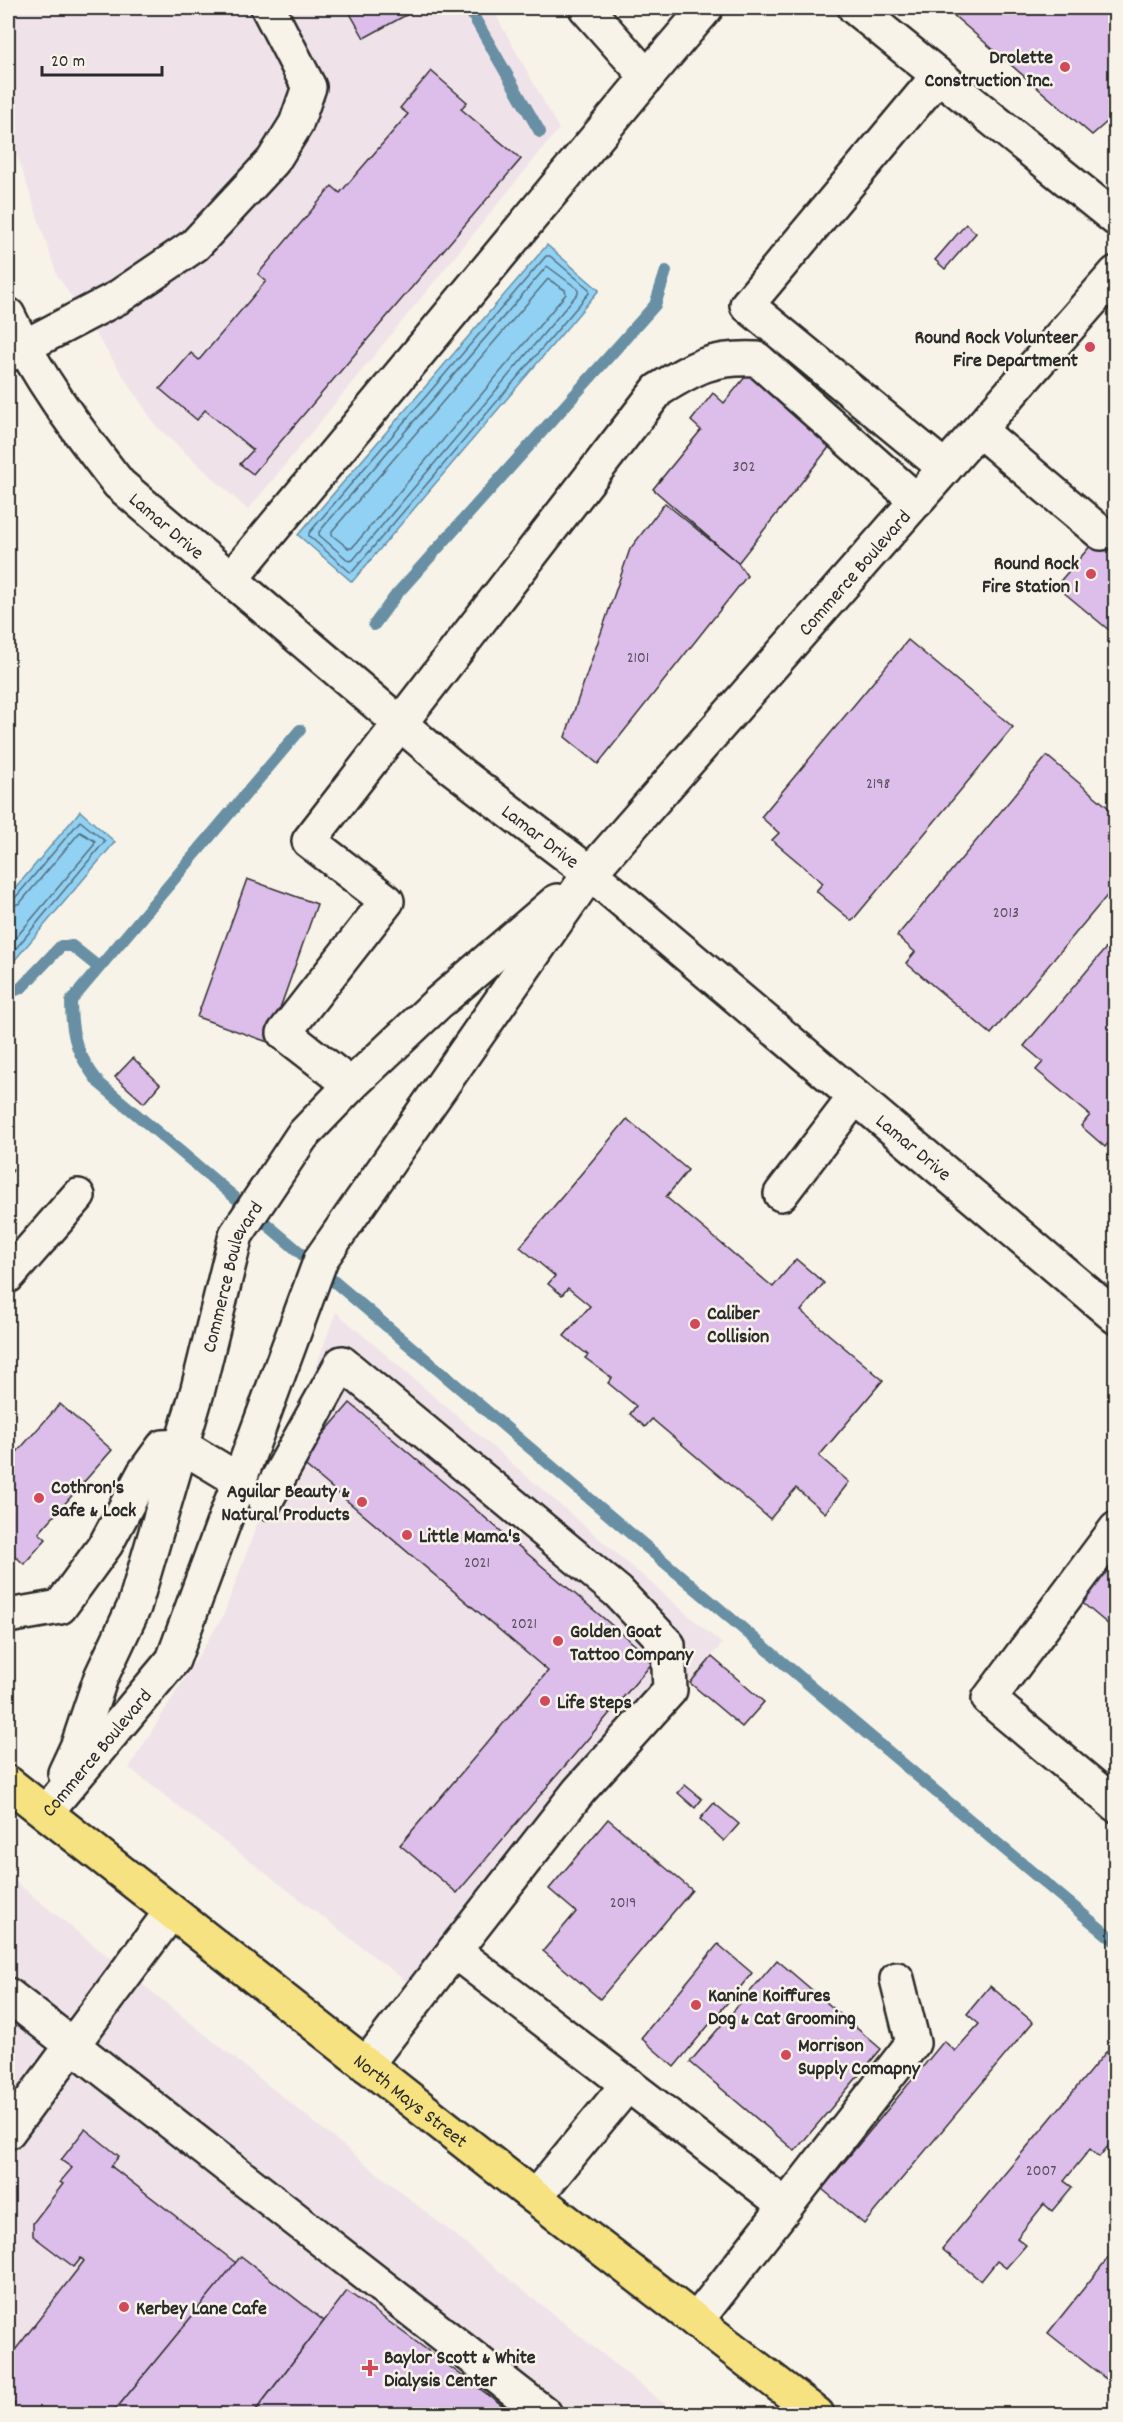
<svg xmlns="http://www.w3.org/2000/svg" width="1123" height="2422" font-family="Dekko,sans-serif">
<rect width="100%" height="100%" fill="#f7f3e8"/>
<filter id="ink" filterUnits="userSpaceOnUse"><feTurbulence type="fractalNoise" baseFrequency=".0167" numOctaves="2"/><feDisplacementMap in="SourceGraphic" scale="12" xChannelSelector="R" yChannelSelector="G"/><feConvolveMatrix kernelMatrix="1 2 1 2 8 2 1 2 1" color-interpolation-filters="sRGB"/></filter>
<g filter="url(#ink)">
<g fill="#efe3e9">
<polygon points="8,8 492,8 559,129 248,510 156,426 57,275 8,128"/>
<polygon points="336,1312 722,1644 416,1989 129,1768 223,1616"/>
<polygon points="8,1876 677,2414 8,2414"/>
</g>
<g fill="#91d1f3" stroke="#688fa3" stroke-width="1.5">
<polygon points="547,245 599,290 352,582 298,535"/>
<polygon points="80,811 115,842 8,968 8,897"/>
</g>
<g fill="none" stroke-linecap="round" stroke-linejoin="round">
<g stroke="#546d7b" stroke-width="1.5">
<polygon points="546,256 550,256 589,289 589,293 353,571 350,572 309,536 309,533"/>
<polygon points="547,266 578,289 578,293 353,560 349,561 319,535 319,532"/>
<polygon points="548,279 565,290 566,294 352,548 348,548 332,535 332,531"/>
<polyline points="8,900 15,898 80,821 105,841 8,958"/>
<polyline points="8,908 20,903 80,832 95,841 94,845 8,947"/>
</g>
<g stroke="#688fa3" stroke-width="12">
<polyline points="471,12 540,132"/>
<polyline points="374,625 396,595 655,305 666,271"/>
<path d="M300,730L71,1001C71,1038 77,1054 99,1083C439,1368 774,1659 1116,1942"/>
<polyline points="8,985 16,990 21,988 61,946 72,946 97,966"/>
</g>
</g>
<g fill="#ddbeeb" stroke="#2b2b2b" stroke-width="1.5">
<polygon points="347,8 419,8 364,38"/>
<polygon points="945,8 1100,8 1116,20 1116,114 1092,135"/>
<polygon points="431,71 467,102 461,109 521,159 253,474 240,464 253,450 205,410 197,420 160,389 191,353 199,360 266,281 258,274 332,186 340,193 408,114 400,108"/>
<polygon points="966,224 976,233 945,269 935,260"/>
<polygon points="750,371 834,441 738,563 653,489 701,430 691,421 713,393 724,403"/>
<polygon points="665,503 738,563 747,576 598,764 565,737 630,549"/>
<polygon points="1116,516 1116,636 1056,586"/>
<polygon points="908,640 1013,727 852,921 816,891 823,883 772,840 779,833 761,817"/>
<polygon points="1047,756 1116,814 1116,885 991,1034 906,963 915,952 897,936"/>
<polygon points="247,879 317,904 268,1042 197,1017"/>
<polygon points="1116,936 1116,1134 1105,1147 1081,1126 1090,1115 1036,1070 1043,1062 1024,1046"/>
<polygon points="133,1058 160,1084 144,1103 115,1077"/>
<polygon points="627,1119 688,1170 666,1197 773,1287 796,1259 824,1283 801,1311 883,1380 819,1456 849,1482 825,1513 796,1488 770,1519 652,1419 645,1427 630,1414 636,1406 608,1383 612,1378 585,1358 588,1355 564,1336 590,1306 568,1288 562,1295 548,1284 555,1276 520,1247"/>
<polygon points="8,1165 13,1170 8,1177"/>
<polygon points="350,1403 654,1661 457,1893 400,1845 548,1671 300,1461"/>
<polygon points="60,1404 112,1450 39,1533 46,1539 24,1564 8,1550 8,1462"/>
<polygon points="1116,1557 1116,1631 1079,1600"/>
<polygon points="712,1657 764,1702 742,1727 690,1683"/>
<polygon points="685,1785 702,1799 695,1808 678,1793"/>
<polygon points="714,1803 739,1824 724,1841 700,1819"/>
<polygon points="608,1819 692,1890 600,1999 543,1951 576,1912 549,1889"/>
<polygon points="718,1944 752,1973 674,2067 641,2038"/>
<polygon points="777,1960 881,2049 795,2151 690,2062"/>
<polygon points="990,1986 1033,2022 864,2224 822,2189 944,2041 955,2051 979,2024 967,2014"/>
<polygon points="1116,2040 1116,2137 1099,2157 1090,2149 1064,2181 1072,2187 1052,2211 1044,2204 1017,2238 1026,2245 1006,2268 997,2261 981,2281 942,2249"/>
<polygon points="85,2129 119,2156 111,2166 236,2263 112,2414 15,2414 10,2411 15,2404 8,2399 8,2354 13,2347 16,2349 84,2261 81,2258 74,2267 33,2236 33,2223 63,2184 60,2182 72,2168 61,2160"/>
<polygon points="1116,2248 1116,2387 1048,2333"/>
<polygon points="241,2256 324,2321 253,2414 112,2414"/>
<polygon points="347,2291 514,2414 253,2414"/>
</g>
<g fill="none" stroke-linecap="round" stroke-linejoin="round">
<g stroke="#2b2b2b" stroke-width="38">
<g id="minor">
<polyline points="586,8 647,77 706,8"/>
<polyline points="855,8 1116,219"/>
<polyline points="938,76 747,305 945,468"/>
<path id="s1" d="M8,315C37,377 77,430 119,484L450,766L590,873L1116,1317"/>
<polyline points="8,355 117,298 195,245 273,161 296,124 309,87 268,8"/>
<polyline points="979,430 1101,533"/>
<polyline points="231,579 647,77"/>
<path d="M351,1085L284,1033L387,901L309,841L658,390C695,367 712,357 757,359L917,501"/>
<polyline points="781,1194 855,1097"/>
<polyline points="8,1276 78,1196"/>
<polyline points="265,1502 342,1363 618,1592 668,1645 670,1690 579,1791 454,1951"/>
<polyline points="1116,1529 989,1699 1116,1805"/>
<polyline points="8,1616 60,1607 106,1544 144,1473 163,1447 182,1446 240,1481"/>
<path id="s2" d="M65,1773L78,1745L101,1677L134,1607L198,1389L236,1235L302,1136L351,1085L438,1003L557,901"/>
<path id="s3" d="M46,1812L173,1660L321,1259L590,873L1116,273"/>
<polyline points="8,1995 545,2414"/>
<polyline points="366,2065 454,1951 786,2206 696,2321"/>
<polyline points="8,2132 171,1912"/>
<polyline points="535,2197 628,2084"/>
<polyline points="786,2206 913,2043 897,1979"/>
</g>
</g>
<g stroke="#2b2b2b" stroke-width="38">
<g id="major">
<path id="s4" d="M8,1783L523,2188L817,2414"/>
</g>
</g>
<use href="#minor" stroke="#f7f3e8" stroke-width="33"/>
<use href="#major" stroke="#f7e281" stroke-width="33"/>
</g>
</g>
<g fill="#d1495b" stroke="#f7f3e8" stroke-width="2">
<circle cx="1065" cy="67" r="6"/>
<circle cx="1090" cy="347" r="6"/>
<circle cx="1091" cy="574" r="6"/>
<circle cx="695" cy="1324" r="6"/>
<circle cx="39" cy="1498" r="6"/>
<circle cx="362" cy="1502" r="6"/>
<circle cx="407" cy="1535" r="6"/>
<circle cx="558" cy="1641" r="6"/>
<circle cx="545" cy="1701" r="6"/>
<circle cx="696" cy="2005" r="6"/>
<circle cx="786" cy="2055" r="6"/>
<circle cx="124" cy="2307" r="6"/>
<path d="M367 2359h6v6h6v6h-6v6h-6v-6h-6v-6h6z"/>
</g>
<g text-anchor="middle" stroke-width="5" stroke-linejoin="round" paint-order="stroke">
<g font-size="16" fill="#58505b">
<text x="744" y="471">302</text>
<text x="638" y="662">2101</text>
<text x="878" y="788">2198</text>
<text x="1006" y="917">2013</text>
<text x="477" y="1567">2021</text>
<text x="524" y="1628">2021</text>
<text x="623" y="1907">2019</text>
<text x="1041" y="2175">2007</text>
</g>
<g font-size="20" font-weight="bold" fill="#2b2b2b" stroke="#f7f3e8" text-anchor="start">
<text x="1053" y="63" text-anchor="end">Drolette<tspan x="1053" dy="23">Construction Inc.</tspan></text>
<text x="1078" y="343" text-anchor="end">Round Rock Volunteer<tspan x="1078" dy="23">Fire Department</tspan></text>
<text x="1079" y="569" text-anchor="end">Round Rock<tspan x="1079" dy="23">Fire Station 1</tspan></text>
<text x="707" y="1319">Caliber<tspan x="707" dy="23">Collision</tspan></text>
<text x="51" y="1493">Cothron's<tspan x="51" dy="23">Safe &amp; Lock</tspan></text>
<text x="350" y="1497" text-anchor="end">Aguilar Beauty &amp;<tspan x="350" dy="23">Natural Products</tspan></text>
<text x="419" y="1542">Little Mama's</text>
<text x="570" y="1637">Golden Goat<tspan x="570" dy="23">Tattoo Company</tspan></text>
<text x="557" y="1708">Life Steps</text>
<text x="708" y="2001">Kanine Koiffures<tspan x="708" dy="23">Dog &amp; Cat Grooming</tspan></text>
<text x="798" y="2051">Morrison<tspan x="798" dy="23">Supply Comapny</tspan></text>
<text x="136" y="2314">Kerbey Lane Cafe</text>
<text x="384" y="2363">Baylor Scott &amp; White<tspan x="384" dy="23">Dialysis Center</tspan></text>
</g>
<g font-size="20" fill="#2b2b2b" stroke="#f7f3e8">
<text dy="7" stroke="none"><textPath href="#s1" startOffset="266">Lamar Drive</textPath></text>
<text dy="7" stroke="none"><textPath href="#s3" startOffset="1496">Commerce Boulevard</textPath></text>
<text dy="7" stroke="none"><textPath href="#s1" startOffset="752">Lamar Drive</textPath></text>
<text dy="7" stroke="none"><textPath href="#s1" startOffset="1238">Lamar Drive</textPath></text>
<text dy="7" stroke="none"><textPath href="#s2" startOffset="525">Commerce Boulevard</textPath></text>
<text dy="7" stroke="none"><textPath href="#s3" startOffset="78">Commerce Boulevard</textPath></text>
<text dy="7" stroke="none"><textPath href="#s4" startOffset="513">North Mays Street</textPath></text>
</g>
</g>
<rect width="1123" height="2422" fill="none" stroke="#f7f3e8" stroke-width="30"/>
<rect x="15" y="15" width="1093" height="2392" fill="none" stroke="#2b2b2b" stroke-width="2" filter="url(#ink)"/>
<path d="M42 66v9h120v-9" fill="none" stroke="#2b2b2b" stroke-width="3"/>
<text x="51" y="66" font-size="18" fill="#2b2b2b" stroke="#f7f3e8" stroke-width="4.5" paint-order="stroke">20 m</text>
</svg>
